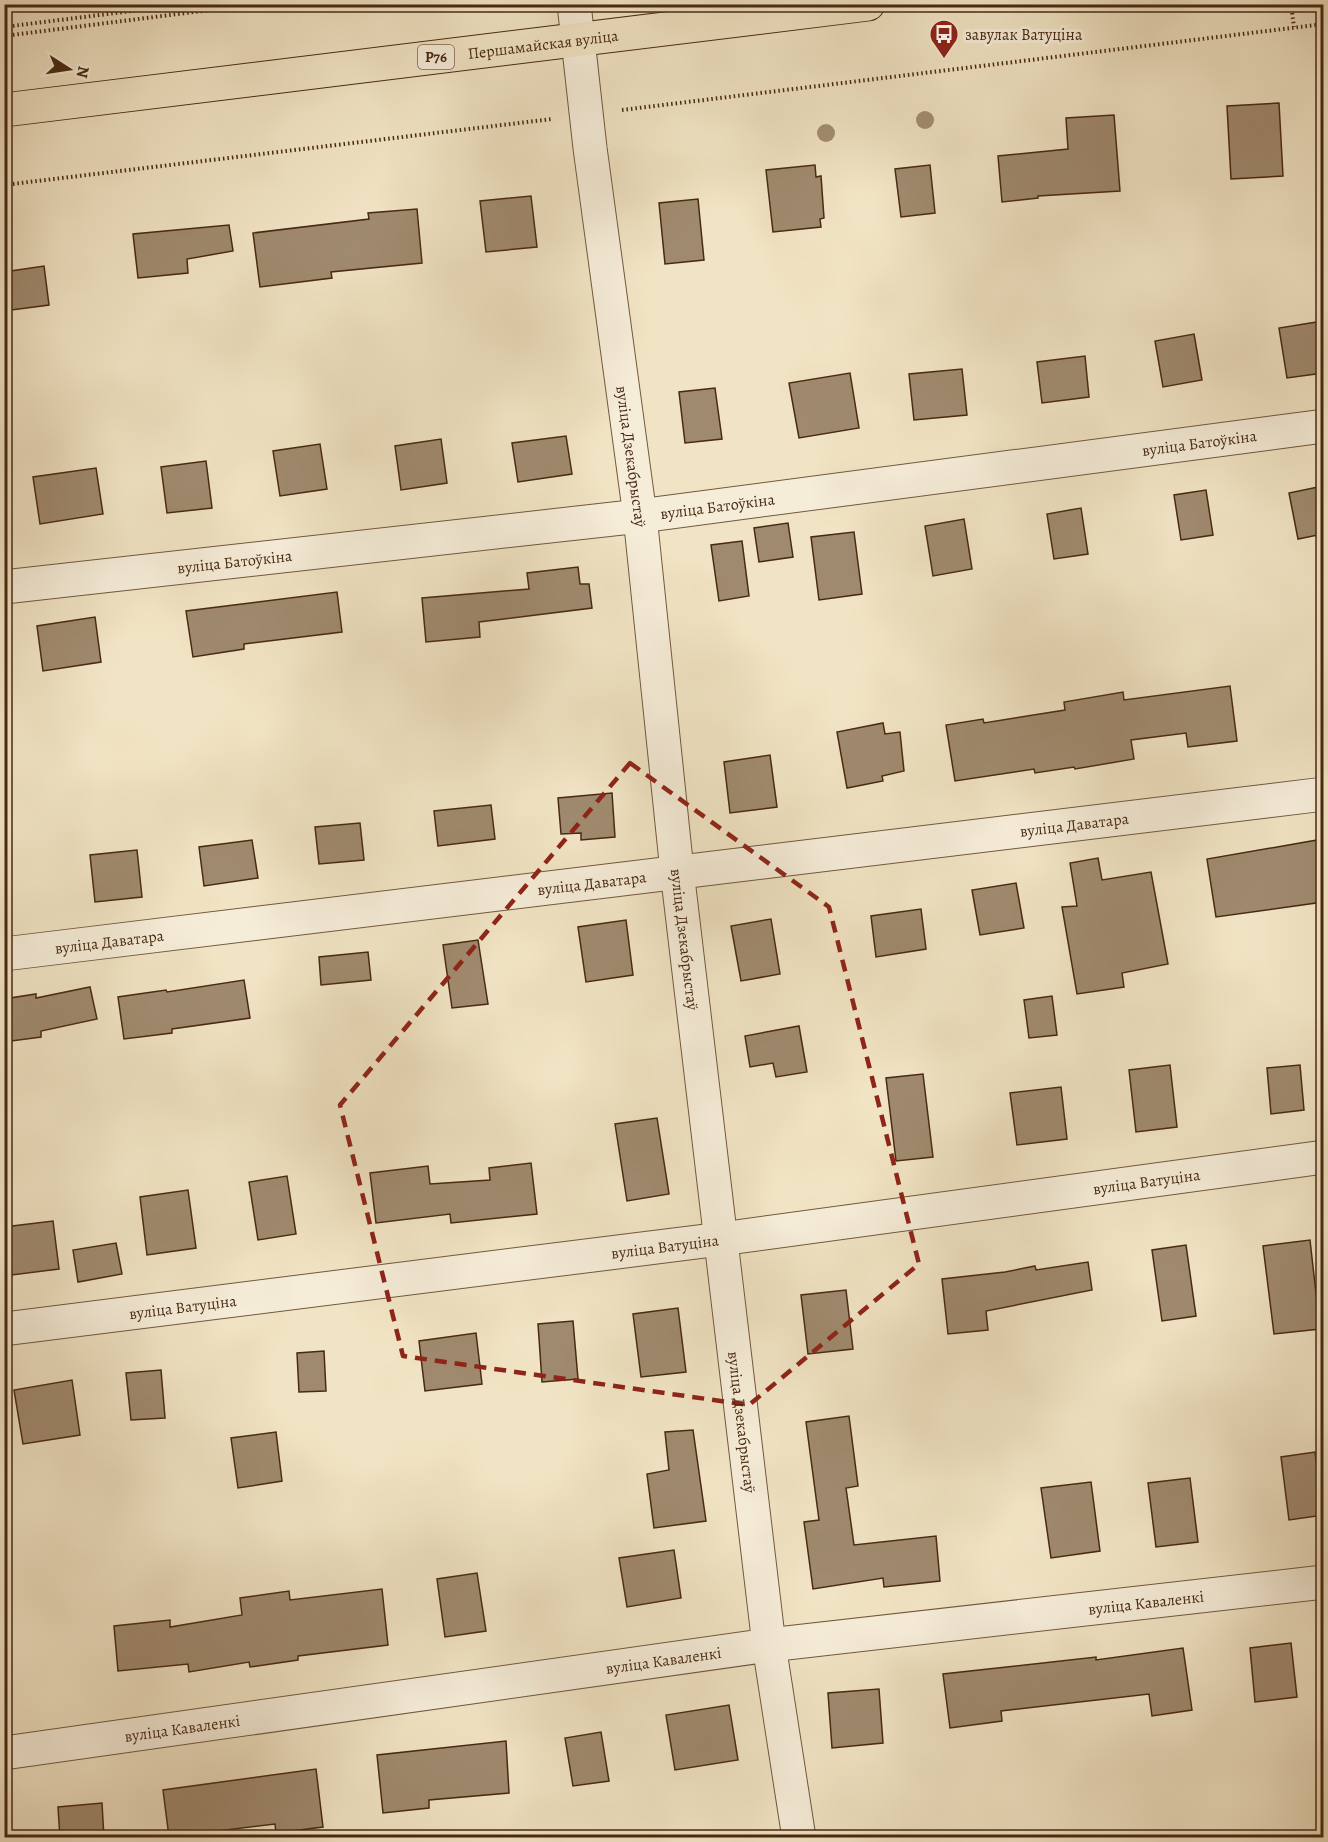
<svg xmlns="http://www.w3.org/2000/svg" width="1328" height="1842" font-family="Alegreya,serif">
<rect width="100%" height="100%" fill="#f1e4c4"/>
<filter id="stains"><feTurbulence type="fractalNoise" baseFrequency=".00333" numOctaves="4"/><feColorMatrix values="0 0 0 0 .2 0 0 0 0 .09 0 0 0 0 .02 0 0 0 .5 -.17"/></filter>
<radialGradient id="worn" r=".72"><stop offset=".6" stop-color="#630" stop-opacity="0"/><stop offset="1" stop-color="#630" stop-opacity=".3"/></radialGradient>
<g fill="#a08a6f" stroke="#482912" stroke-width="1.5">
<polygon points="1279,103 1283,176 1231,179 1227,106"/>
<polygon points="1114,115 1120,191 1038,196 1038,198 1002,202 998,156 1068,149 1066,118"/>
<polygon points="815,165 816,177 821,176 824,218 820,219 821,227 773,232 766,170"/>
<polygon points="930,165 935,213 901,217 895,169"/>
<polygon points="531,196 537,247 486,252 480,201"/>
<polygon points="698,199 704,260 665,264 659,203"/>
<polygon points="417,209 422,263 331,272 332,278 260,287 253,233 369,219 368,213"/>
<polygon points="229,225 233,251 187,259 188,273 138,278 133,234"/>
<polygon points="44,266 49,305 4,311 4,272"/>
<polygon points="1323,321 1323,373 1287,378 1279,328"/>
<polygon points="1194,334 1202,380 1163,387 1155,341"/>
<polygon points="1085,356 1089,397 1042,403 1037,362"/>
<polygon points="962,369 967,415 914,420 909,374"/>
<polygon points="850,373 859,428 799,438 789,383"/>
<polygon points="715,388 722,439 685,443 679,392"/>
<polygon points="566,436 572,474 518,482 512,443"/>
<polygon points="441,439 447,483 401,490 395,446"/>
<polygon points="320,444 327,489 280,496 273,451"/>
<polygon points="206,461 212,508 167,513 161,467"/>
<polygon points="96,468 103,514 40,524 33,477"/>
<polygon points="1323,486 1323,534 1298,539 1289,493"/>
<polygon points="1206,490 1213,535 1181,540 1174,495"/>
<polygon points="1081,508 1088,554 1054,559 1047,514"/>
<polygon points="964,519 972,569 933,576 925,526"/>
<polygon points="788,523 793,557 759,562 754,528"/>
<polygon points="854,532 862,594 819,600 811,537"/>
<polygon points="742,541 749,596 719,601 711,545"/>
<polygon points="578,567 580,584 589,584 592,608 479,622 480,637 426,642 422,598 529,589 527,573"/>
<polygon points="337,592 342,632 244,644 244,649 193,657 186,611"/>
<polygon points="95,617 101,662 43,671 37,626"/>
<polygon points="1230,686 1237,741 1188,747 1186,733 1131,740 1134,759 1075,769 1074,767 1035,773 1034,769 955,781 946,725 983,719 984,723 1065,710 1064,702 1123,692 1124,700"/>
<polygon points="883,723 885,734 900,732 904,771 882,776 883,781 847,788 837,732"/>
<polygon points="770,755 777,807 730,813 724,762"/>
<polygon points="612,793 615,837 581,840 581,833 561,834 558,798"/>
<polygon points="491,805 495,839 438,846 434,811"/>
<polygon points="360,823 364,860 319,864 315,827"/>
<polygon points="1323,839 1323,902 1216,917 1207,859"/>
<polygon points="252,840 258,878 204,886 199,847"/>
<polygon points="137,850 142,897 95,902 90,855"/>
<polygon points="1098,858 1102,880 1151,872 1168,964 1122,973 1124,987 1077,994 1062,907 1077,906 1070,863"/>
<polygon points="1016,883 1024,928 980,935 972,890"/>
<polygon points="921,909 926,949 876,957 871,916"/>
<polygon points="771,919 780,974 741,981 731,926"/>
<polygon points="626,920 633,975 586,982 578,927"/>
<polygon points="478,940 488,1004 452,1008 443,945"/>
<polygon points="368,952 371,980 321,985 319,957"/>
<polygon points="244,980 250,1018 172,1029 172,1033 124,1039 118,997 166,990 167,992"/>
<polygon points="90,987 97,1019 41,1031 41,1037 4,1042 4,999 36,994 36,998"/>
<polygon points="1052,996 1057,1035 1029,1038 1024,1000"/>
<polygon points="799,1026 807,1072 776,1077 773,1063 750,1067 745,1036"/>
<polygon points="1170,1065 1177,1127 1136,1132 1129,1070"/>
<polygon points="1300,1065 1304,1110 1271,1114 1267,1068"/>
<polygon points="923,1074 933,1157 896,1161 886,1078"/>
<polygon points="1061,1087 1067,1139 1017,1145 1010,1093"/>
<polygon points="657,1118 669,1194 627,1201 615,1124"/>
<polygon points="531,1163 537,1214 451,1223 450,1214 376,1223 370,1173 428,1166 430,1184 490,1180 489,1168"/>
<polygon points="287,1176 296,1234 258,1240 249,1182"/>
<polygon points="188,1190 196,1248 147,1255 140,1197"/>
<polygon points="53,1221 59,1269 4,1276 4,1227"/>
<polygon points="1310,1240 1320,1329 1274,1334 1263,1246"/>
<polygon points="116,1243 122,1274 78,1282 73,1250"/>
<polygon points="1186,1245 1196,1316 1162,1321 1152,1250"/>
<polygon points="1088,1262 1092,1290 986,1311 988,1330 948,1334 942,1279 1005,1272 1035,1266 1036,1270"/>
<polygon points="846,1290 853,1349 808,1354 801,1295"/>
<polygon points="678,1308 686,1372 641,1377 633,1314"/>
<polygon points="573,1321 578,1379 542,1382 538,1324"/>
<polygon points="476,1333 482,1384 425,1391 419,1341"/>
<polygon points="324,1351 326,1391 299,1392 297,1353"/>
<polygon points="161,1370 165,1418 131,1420 126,1373"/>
<polygon points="72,1380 80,1435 23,1444 14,1390"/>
<polygon points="849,1416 858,1486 846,1488 854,1545 936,1536 940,1581 884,1587 883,1578 813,1589 804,1522 819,1520 806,1422"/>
<polygon points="693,1430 706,1521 654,1528 647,1474 669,1470 665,1432"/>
<polygon points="276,1432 282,1481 238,1488 231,1438"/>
<polygon points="1315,1452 1323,1515 1289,1520 1281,1457"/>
<polygon points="1190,1478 1198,1542 1156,1547 1148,1483"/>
<polygon points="1091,1482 1100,1551 1051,1558 1041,1488"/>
<polygon points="674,1550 681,1598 627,1607 619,1558"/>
<polygon points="477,1573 486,1631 445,1637 437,1579"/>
<polygon points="382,1589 388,1645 298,1656 298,1660 250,1667 249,1662 189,1672 188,1664 118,1671 114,1626 170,1620 170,1627 242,1615 240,1598 289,1591 290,1600"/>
<polygon points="1291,1643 1297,1697 1255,1702 1250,1648"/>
<polygon points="1183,1648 1192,1710 1152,1716 1149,1694 1001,1711 1002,1721 950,1728 943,1674 1096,1657 1096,1660"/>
<polygon points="879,1689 883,1743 832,1748 828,1693"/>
<polygon points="729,1705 738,1760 675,1770 666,1715"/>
<polygon points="601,1732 609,1781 573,1786 565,1738"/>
<polygon points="506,1741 509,1793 429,1800 429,1808 383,1813 377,1755"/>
<polygon points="316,1769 323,1827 276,1833 275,1824 169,1837 163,1790"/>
<polygon points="102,1803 104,1838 60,1838 58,1807"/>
</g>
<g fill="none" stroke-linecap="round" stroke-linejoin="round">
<g stroke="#72583e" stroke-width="35">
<g id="minor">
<path id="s1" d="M574,4L590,148L640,516L677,871L769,1645L799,1838"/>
<path id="s2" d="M4,587L640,516L1324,426"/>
<path id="s3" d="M4,954L1324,794"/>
<path id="s4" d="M4,1329L721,1239L1324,1157"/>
<path id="s5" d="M4,1753L769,1645L1324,1582"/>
</g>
</g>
<g stroke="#482912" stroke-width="35">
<g id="major">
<path id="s6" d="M4,110L868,4"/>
</g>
</g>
<g stroke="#482912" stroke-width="4" stroke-dasharray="1.5 3" stroke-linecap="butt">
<polyline points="1291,4 1294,27"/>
<polyline points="4,27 187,4"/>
<polyline points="4,36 257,4"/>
<polyline points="622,110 1324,24"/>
<polyline points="4,185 552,119"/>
</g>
<use href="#minor" stroke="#f6edd9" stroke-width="33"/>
<use href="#major" stroke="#f1e4c4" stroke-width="33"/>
</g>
<g fill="#a38e73">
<circle cx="925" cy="120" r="9"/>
<circle cx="826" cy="133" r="9"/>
</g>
<path fill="none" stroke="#8f2418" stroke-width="4.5" stroke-dasharray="12 8" stroke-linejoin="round" d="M630,763L829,907L919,1264L749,1405L403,1356L340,1105Z"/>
<defs>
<g id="bus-pin" transform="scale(1.5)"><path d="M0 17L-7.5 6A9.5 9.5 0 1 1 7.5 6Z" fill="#8f2418" stroke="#f6edd9"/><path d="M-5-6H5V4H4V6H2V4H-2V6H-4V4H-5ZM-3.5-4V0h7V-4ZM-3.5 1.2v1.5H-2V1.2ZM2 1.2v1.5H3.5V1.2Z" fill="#fff"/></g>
</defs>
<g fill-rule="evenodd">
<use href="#bus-pin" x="944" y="34"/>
</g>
<g text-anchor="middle" stroke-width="6" stroke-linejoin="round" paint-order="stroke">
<rect fill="#f6edd9" stroke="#7c644e" stroke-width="1.5" x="418" y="45" width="36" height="24" rx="4.5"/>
<g font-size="15" font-weight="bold" fill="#482912">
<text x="436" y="62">Р76</text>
</g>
<g font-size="16" fill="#482912" stroke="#f6edd9" text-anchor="start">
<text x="965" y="40">завулак Ватуціна</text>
</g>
<g font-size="16" fill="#482912" stroke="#f6edd9">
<text dy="6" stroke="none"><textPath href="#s6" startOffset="543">Першамайская вуліца</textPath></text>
<text dy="6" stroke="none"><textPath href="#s2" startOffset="1204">вуліца Батоўкіна</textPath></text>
<text dy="6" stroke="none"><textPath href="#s1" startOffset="456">вуліца Дзекабрыстаў</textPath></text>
<text dy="6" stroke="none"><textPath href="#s2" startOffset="718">вуліца Батоўкіна</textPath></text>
<text dy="6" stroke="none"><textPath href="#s2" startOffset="232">вуліца Батоўкіна</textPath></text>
<text dy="6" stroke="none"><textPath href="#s3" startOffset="1078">вуліца Даватара</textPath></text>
<text dy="6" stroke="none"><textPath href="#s3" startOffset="592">вуліца Даватара</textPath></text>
<text dy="6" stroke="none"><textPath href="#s1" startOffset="942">вуліца Дзекабрыстаў</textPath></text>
<text dy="6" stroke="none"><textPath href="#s3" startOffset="106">вуліца Даватара</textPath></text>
<text dy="6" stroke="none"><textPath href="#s4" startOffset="1152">вуліца Ватуціна</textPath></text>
<text dy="6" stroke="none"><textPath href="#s4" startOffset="666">вуліца Ватуціна</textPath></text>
<text dy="6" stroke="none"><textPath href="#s4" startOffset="180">вуліца Ватуціна</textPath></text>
<text dy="6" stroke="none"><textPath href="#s1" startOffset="1428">вуліца Дзекабрыстаў</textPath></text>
<text dy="6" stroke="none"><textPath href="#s5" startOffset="1152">вуліца Каваленкі</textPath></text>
<text dy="6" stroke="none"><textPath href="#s5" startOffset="666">вуліца Каваленкі</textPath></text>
<text dy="6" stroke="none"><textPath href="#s5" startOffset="180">вуліца Каваленкі</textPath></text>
</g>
</g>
<rect width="1328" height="1842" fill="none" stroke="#f1e4c4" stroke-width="24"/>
<rect x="6" y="6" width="1316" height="1830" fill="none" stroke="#482912" stroke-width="3"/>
<rect x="12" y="12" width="1304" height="1818" fill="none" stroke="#482912" stroke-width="1.5"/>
<g transform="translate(69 69) rotate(102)" stroke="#f6edd9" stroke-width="4.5" paint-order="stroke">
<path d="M0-4.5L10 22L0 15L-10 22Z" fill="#482912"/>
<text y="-9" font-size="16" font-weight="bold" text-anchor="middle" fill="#482912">N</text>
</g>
<rect width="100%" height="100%" filter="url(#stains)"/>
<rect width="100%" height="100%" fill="url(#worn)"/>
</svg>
